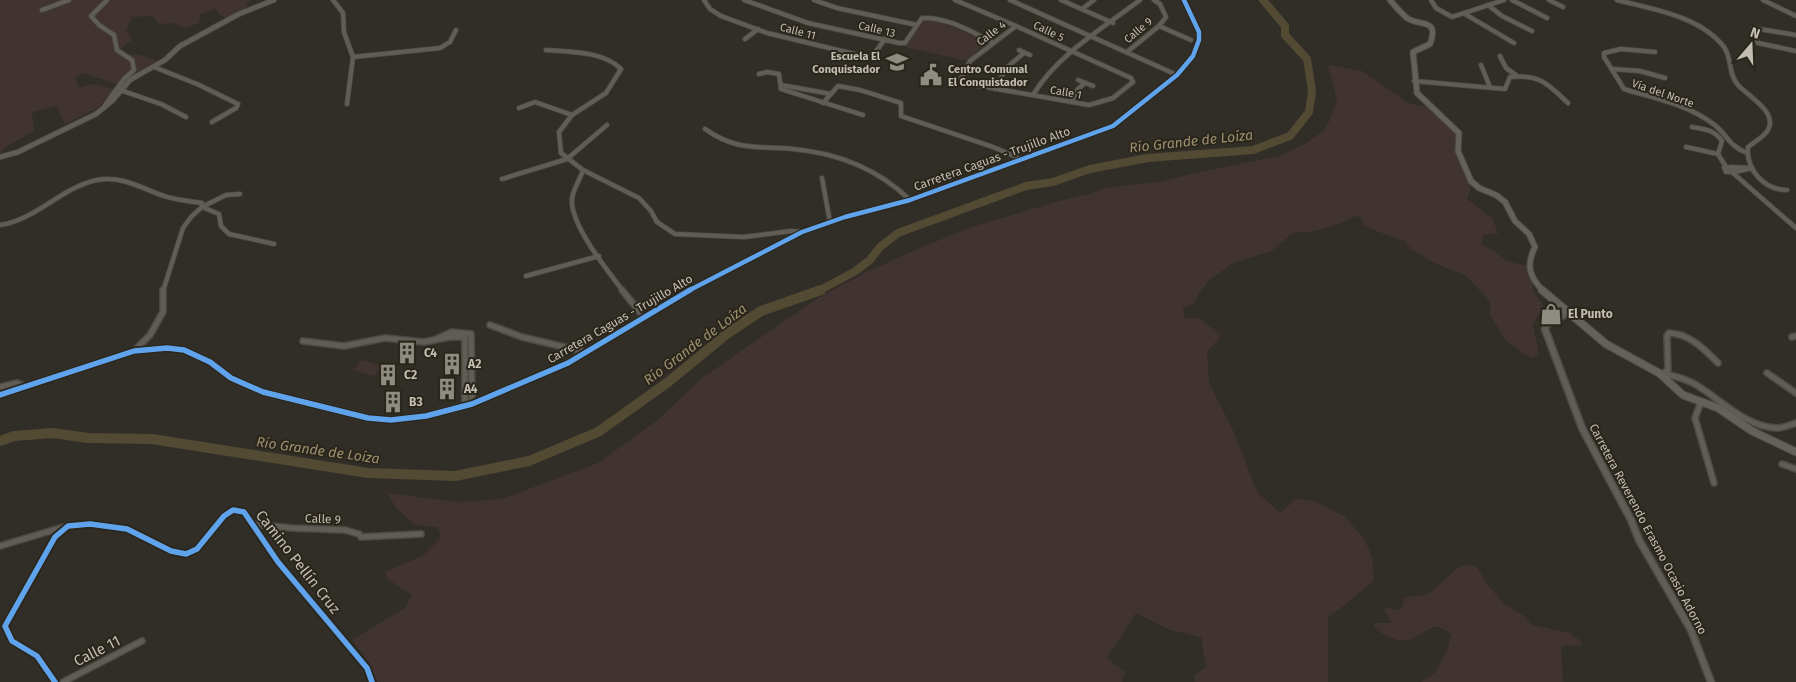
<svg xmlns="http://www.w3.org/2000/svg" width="1796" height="682" font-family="'Fira Sans',sans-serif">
<rect width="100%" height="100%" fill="#312e27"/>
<g fill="#413332">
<polygon points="0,0 252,0 247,3 246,8 228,18 220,15 216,9 200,14 199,23 185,28 174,23 159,24 153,16 132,17 126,30 132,40 119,49 120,54 140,55 159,62 129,77 120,86 84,73 75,77 79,88 93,84 114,89 98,108 65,124 56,106 32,112 34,131 4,148 0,154"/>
<polygon points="925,19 941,22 987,42 967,61 905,47"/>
<polygon points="1328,65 1362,71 1408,103 1428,107 1452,126 1456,134 1455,151 1471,187 1467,199 1493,219 1498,234 1484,234 1481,244 1495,252 1506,261 1527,266 1534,283 1532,288 1543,306 1533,325 1539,353 1532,359 1506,341 1489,313 1491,304 1486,297 1465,275 1434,263 1411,249 1404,240 1392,237 1364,226 1362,218 1354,216 1341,223 1316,231 1293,233 1272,251 1233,263 1208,281 1197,296 1195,303 1183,308 1184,318 1200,318 1221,336 1207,352 1209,383 1233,430 1257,492 1280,513 1296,499 1315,501 1345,517 1363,537 1372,556 1374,581 1328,618 1328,682 1195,682 1195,675 1206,667 1201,637 1170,630 1136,613 1107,658 1125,672 1122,682 377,682 370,664 352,640 405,608 412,595 389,580 385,572 424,555 441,538 438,527 416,525 397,509 387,493 456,502 502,499 598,463 659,419 701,379 771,330 823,295 865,273 913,251 971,227 1063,200 1090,194 1104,188 1159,182 1191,174 1280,156 1305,144 1323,131 1330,120 1337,100"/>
<polygon points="362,360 382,366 374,376 353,370"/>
<path d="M1466,564L1477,567L1487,584L1503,603L1524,616L1532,625L1570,633L1582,642L1581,646L1565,645L1561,647L1563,682H1421L1435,673L1448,648L1451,635C1435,618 1427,632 1412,639C1400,644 1378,635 1373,623H1393L1383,609L1388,608L1399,610L1402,607L1404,598C1411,595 1417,597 1424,595C1439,590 1450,570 1466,564Z"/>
</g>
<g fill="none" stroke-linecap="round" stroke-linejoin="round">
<polyline stroke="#534a34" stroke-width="8" points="818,291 854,272 870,260 880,247 898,233 1026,186 1053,182 1090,169 1148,158 1253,150 1290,136 1309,112 1312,91 1307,59 1285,35 1285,26 1263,0"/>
<polyline stroke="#534a34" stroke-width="10" points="0,441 14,436 53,433 88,438 152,439 368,473 455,476 529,461 598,432 667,383 728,333 761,311 821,290"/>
<g stroke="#4c4a44" stroke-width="5.5">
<g id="minor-far1">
<polyline points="333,0 343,13 344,32 353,57 347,104"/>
<polyline points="704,0 710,9 721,16 767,33 871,58 885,39"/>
<path d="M744,0L808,23L899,43H905L922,18C947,17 970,31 992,42"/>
<polyline points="814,0 837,8 917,25"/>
<polyline points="955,0 1016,26"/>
<polyline points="1010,0 1177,75"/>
<polyline points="1061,0 1113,23"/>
<polyline points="1431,0 1436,8 1452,17 1504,0"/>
<polyline points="1512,0 1547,18"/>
<polyline points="1549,0 1563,7"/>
<path d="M1617,0C1652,9 1700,16 1724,47C1732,58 1728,74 1738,85C1748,96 1778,112 1768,130C1764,137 1754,142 1748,147C1746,170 1764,190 1787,190"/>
<polyline points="1763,0 1796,16"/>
<polyline points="1488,5 1502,16 1532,31"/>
<polyline points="1082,9 1094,0"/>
<polyline points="42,10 69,0"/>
<polyline points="1465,14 1514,43"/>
<polygon points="1016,26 1131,78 1133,82 1113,98 1089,105 963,83 960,80 970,61"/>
<polyline points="1159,26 1191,40"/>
<polyline points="1796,35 1753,28 1758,43 1796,51"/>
<polyline points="745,39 758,29"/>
<path d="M546,50C570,52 603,51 621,69L606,93L572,115L559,132L561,153L583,170C580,180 573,189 572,199C570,225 608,271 623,291"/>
<polyline points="1019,50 1030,55"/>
<polyline points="1127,52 1159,26 1166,17 1160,4 1154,0"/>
<path d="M1655,52L1621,49L1604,53V57L1624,89C1654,98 1686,104 1712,123C1728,134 1727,145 1747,153"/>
<polyline points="1500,56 1506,68 1516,75"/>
<polyline points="353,57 440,48 450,42 456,30"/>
<polyline points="1481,65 1490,87"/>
<polyline points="154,67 197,84 238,104 236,108 212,122"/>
<polyline points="1612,69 1640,71 1665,78"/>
<polyline points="759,74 767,72 779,74 781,89 863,115"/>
<polyline points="1078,80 1093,86"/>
<path d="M1414,81L1505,89L1510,77C1540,74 1548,84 1568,103"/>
<polyline points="781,85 831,94"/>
<polyline points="995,89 1006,68 1024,53"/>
<polyline points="120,90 161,104 186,117"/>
<path d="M1033,95C1057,55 1103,28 1140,0"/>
<polyline points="1071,102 1078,89 1085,83"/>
<polyline points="823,103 838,86 860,90 901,103 901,116 993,147 1021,159"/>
<polyline points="105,105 124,79 134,70 132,60 117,50 114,35 99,25 91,16 107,0"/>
<polyline points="519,108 535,102 572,115"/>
<path d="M1692,127C1704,129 1715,130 1722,141L1718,154L1726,167"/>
<path d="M705,129C736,151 757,146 793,149C837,153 878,169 910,200"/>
<polyline points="1686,147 1718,154"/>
<polygon points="1724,167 1732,168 1735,172 1726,172"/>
<polyline points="1731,167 1752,168"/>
<polyline points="583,170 639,198 651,211 657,222 675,234 744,237 791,231 802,232"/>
<polyline points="1735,172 1752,168"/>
<polyline points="1733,173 1796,228"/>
<polyline points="822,178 830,222"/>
<polyline points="502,179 567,159 607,125"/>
<polyline points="202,207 219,214 221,226 229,234 274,244"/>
<path d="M0,225C36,220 62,187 97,180C121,175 143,189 164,196C176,200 189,201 202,203V207"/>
<polyline points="526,276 599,256"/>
<polyline points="163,291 183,228 191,217 202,207 226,195 240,194"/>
</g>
</g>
<g stroke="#4c4a44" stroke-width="8">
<g id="minor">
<polyline points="622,290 643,316"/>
<polyline points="490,325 522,337 585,352"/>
<polyline points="1792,337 1796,336"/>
<polyline points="434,340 452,332 471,334 472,404"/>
<polyline points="303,341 344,346 385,338 424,342 450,337 465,337 465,406"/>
<polyline points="134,351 150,335 163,312 163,290"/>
<path d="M1660,373C1672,375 1682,378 1693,383C1720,398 1744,427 1777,428C1783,428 1790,425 1796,423"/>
<path d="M1664,373L1668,370L1667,336L1669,333C1690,334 1704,349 1718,363"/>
<polyline points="1767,373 1796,393"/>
<polyline points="0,387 17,383 24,386"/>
<polyline points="1701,402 1695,418 1714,483"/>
<polyline points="1782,464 1796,469"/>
<polyline points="253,524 291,528 345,530 359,534 361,537 421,534"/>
<polyline points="0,546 67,526"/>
<polyline points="55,682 37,656 12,641 5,626 55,537 68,526 90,524 127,529 171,551 186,554 197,549 224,516 233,510 244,512 278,562 367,668 372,682"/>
<polyline points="63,682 142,641"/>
</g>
</g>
<g stroke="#4c4a44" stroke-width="6">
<g id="tertiary-far1">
<polyline points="0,157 18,152 96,114 112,101 130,80 165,60 180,46 239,14 274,0"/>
<polyline points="688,291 802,232 845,217 910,200 1113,126 1177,75 1193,56 1199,40 1199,32 1184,0"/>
</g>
</g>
<g stroke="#4c4a44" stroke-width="9">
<g id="tertiary">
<polyline points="1567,313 1546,325 1545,329 1582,428 1631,520 1639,540 1691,630 1711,682"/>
<polyline points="0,395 134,351 167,348 184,350 210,362 231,378 263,392 368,418 391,420 426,416 472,404 568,363 690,290"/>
</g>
</g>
<g stroke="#4c4a44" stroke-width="7">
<path id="secondary-far1" d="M1390,0C1395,6 1401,13 1407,18C1419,27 1440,17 1430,44L1413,52L1417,93L1459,133L1458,151L1471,181L1479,188L1496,195L1505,202L1515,221L1529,234L1535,247C1526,265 1529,276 1543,291"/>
</g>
<g stroke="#4c4a44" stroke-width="9">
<polyline id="secondary" points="1542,290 1606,344 1659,373 1683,395 1718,408 1752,431 1796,452"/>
</g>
<use href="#minor-far1" stroke="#605c56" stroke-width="4"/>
<use href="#minor" stroke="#605c56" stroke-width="5"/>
<use href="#tertiary-far1" stroke="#605c56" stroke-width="4.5"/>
<use href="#tertiary" stroke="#605c56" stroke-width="6"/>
<use href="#secondary-far1" stroke="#64615b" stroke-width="5"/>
<use href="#secondary" stroke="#64615b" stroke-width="7"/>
<g stroke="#2a261c" stroke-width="7">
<polyline id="cycleway-far1" points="688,291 802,232 845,217 910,200 1113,126 1177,75 1193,56 1199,40 1199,32 1184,0"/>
</g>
<g stroke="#2a261c" stroke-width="9">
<g id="cycleway">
<polyline points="0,395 134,351 167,348 184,350 210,362 231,378 263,392 368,418 391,420 426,416 472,404 568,363 690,290"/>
<polyline points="55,682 37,656 12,641 5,626 55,537 68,526 90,524 127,529 171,551 186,554 197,549 224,516 233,510 244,512 278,562 367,668 372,682"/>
</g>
</g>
<use href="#cycleway-far1" stroke="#60a3ed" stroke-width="4.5"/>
<use href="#cycleway" stroke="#60a3ed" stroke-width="5.5"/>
</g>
<defs>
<g id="school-bare" transform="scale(1.725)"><path d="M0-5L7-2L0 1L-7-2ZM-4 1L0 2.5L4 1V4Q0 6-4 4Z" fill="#8f8c81" stroke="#2a261c" stroke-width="2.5" paint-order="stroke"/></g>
<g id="civic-bare" transform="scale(1.725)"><path d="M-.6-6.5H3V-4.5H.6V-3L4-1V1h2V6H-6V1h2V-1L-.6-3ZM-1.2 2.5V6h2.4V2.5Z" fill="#8f8c81" stroke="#2a261c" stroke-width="2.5" paint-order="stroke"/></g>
<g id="shop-bare" transform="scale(1.725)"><path d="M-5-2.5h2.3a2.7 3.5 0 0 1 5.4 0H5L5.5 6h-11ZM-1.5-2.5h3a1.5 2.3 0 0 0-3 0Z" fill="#8f8c81" stroke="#2a261c" stroke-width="2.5" paint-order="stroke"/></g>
<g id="building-bare" transform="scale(1.725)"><path d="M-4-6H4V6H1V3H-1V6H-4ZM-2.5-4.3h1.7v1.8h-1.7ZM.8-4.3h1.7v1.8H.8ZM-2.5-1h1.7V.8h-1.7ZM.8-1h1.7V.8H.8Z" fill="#8f8c81" stroke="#2a261c" stroke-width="2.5" paint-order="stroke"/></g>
</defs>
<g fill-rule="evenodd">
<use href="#school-bare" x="897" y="62"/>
<use href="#civic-bare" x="931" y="75"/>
<use href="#shop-bare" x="1551" y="314"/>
<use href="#building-bare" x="407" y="353"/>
<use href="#building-bare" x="452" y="364"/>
<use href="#building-bare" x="388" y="375"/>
<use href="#building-bare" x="447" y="389"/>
<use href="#building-bare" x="393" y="402"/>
</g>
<g text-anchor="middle" stroke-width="4" stroke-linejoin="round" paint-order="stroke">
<g font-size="11" fill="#c2beb1" stroke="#2a261c">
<text transform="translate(877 29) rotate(13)" y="4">Calle 13</text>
<text transform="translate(1138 30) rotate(-40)" y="4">Calle 9</text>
<text transform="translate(798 31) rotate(15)" y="4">Calle 11</text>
<text transform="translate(1049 31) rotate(26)" y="4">Calle 5</text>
<text transform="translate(991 33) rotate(-37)" y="4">Calle 4</text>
<text transform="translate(1066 92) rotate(10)" y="4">Calle 1</text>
<text transform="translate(1663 93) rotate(19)" y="4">Vía del Norte</text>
</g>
<g font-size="11" font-weight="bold" fill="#c2beb1" stroke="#2a261c" text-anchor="end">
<text x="880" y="60">Escuela El<tspan x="880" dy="13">Conquistador</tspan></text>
<text x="948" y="73" text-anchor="start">Centro Comunal<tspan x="948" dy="13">El Conquistador</tspan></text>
</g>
<g font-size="12" fill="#c2beb1" stroke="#2a261c">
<text transform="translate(992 159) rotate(-20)" y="4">Carretera Caguas - Trujillo Alto</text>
<text transform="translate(620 319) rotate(-30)" y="4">Carretera Caguas - Trujillo Alto</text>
<text transform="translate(323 519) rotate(2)" y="4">Calle 9</text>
<text transform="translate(1648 529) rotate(62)" y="4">Carretera Reverendo Erasmo Ocasio Adorno</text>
</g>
<g font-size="12" font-weight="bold" fill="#c2beb1" stroke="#2a261c" text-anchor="start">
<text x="1568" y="318">El Punto</text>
<text x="424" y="357">C4</text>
<text x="468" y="368">A2</text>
<text x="404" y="379">C2</text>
<text x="464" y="393">A4</text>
<text x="409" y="406">B3</text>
</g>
<g font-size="14" font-style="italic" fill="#9d906e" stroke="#2a261c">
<text transform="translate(1191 141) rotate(-6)" y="5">Río Grande de Loíza</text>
<text transform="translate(695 344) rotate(-37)" y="5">Río Grande de Loíza</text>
<text transform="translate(318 450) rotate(8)" y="5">Río Grande de Loíza</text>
</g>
<g font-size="15" fill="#c2beb1" stroke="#2a261c">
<text transform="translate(298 562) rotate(52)" y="5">Camino Pellín Cruz</text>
<text transform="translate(97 651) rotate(-27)" y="5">Calle 11</text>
</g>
</g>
<g transform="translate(1751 45) rotate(19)" stroke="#2a261c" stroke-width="4" paint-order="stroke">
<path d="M0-4L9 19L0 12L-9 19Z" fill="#c2beb1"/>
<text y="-8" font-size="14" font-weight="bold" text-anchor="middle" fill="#c2beb1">N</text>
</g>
</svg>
